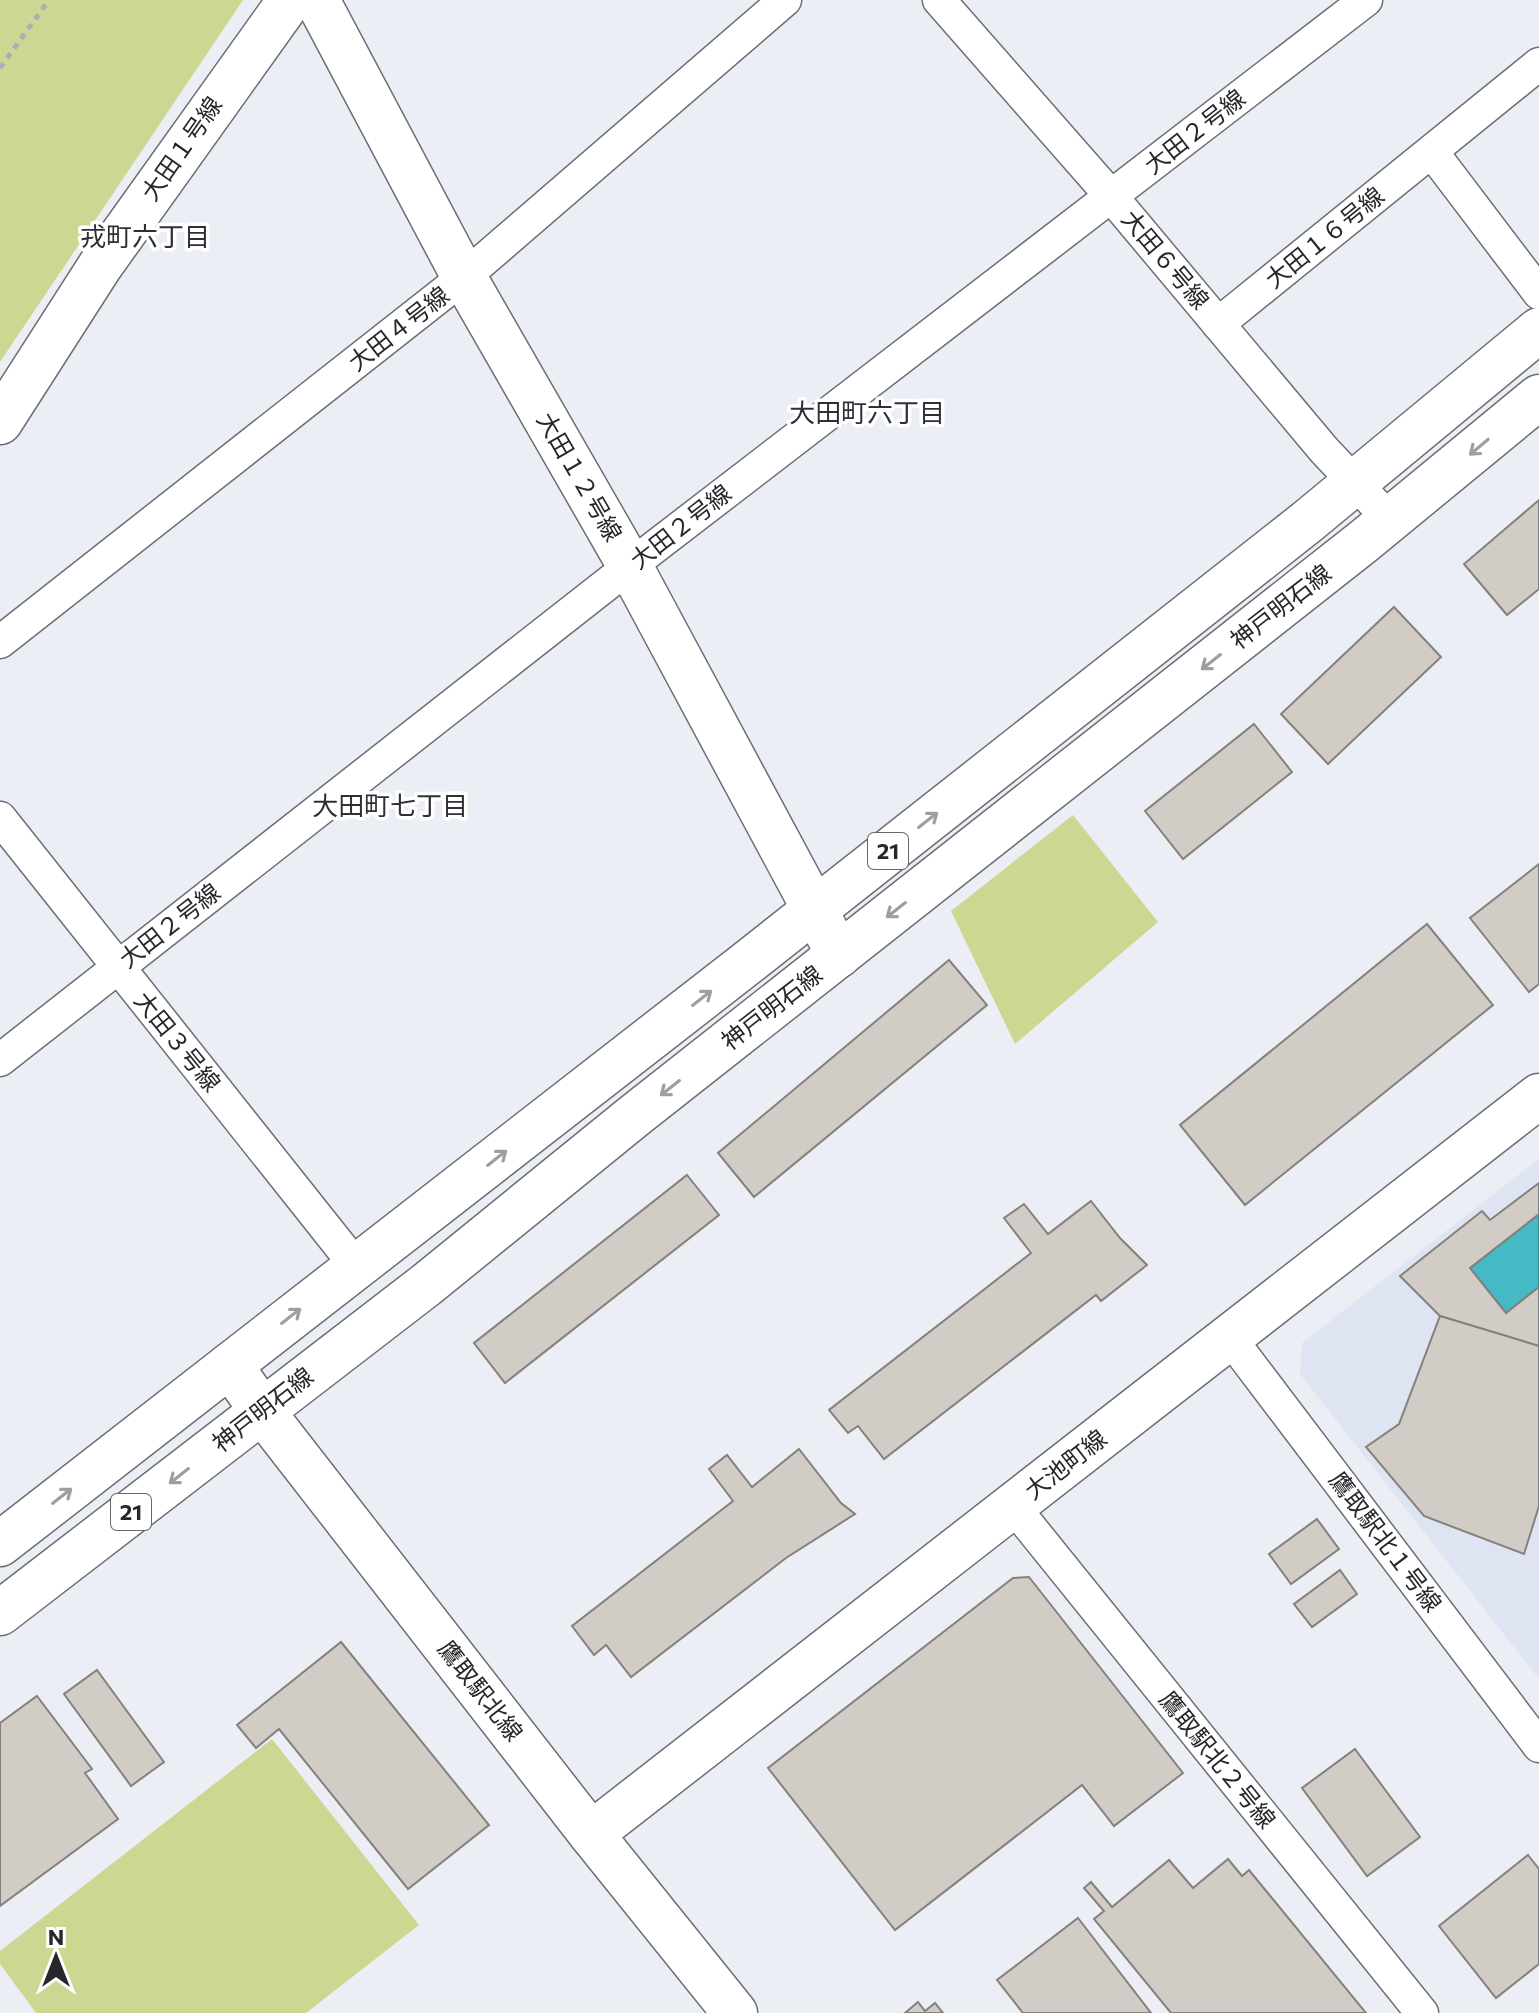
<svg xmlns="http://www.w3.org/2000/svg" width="1539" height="2013" font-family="Commissioner,'Noto Sans JP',sans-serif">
<rect width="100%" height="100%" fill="#ebeef5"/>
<polygon fill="#dee4f2" points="1539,1159 1539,1679 1300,1374 1302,1343"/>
<g fill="#cdd791">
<polygon points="0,0 243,0 0,362"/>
<polygon points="1073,815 1158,922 1015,1044 951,911"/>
<polygon points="272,1739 419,1925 306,2013 36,2013 0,1964 0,1951"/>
</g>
<polygon fill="#45b9c4" stroke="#3c8d96" stroke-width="2" points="1539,1214 1539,1287 1506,1313 1470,1268"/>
<g fill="#d2ccc7" stroke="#85807b" stroke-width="2">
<polygon points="1539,500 1539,589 1507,615 1464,564"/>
<polygon points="1394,607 1441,657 1328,764 1281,714"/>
<polygon points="1254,724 1292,772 1183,859 1145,811"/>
<polygon points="1539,864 1539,984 1529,992 1470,918"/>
<polygon points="1427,924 1493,1005 1245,1205 1180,1125"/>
<polygon points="949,960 987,1005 754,1197 718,1153"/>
<polygon points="687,1175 719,1215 505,1383 474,1343"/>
<polygon points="1539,1183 1539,1214 1470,1268 1506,1313 1539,1287 1539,1346 1440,1316 1400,1276 1482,1211 1490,1220"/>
<polygon points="1091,1201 1120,1238 1147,1265 1101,1301 1096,1295 884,1459 858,1426 848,1433 829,1410 1031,1253 1004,1218 1024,1204 1048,1234"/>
<polygon points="1440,1316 1539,1346 1539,1506 1524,1554 1424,1516 1366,1447 1399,1424"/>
<polygon points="799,1449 841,1503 855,1514 786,1558 631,1677 606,1645 594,1655 572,1626 733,1501 709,1469 727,1455 752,1487"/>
<polygon points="1317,1519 1339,1549 1291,1584 1269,1554"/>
<polygon points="1340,1570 1357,1594 1312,1627 1294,1604"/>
<polygon points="1029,1577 1183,1773 1114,1826 1082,1785 895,1930 768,1768 1013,1578"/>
<polygon points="341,1642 489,1825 408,1889 279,1729 256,1748 237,1725"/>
<polygon points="97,1670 164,1762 131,1786 64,1694"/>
<polygon points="37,1696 92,1769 85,1773 118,1819 0,1906 0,1723"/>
<polygon points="1355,1749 1420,1837 1367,1876 1302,1788"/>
<polygon points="1528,1855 1539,1869 1539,1964 1496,1998 1439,1926"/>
<polygon points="1228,1859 1242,1876 1249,1870 1366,2013 1171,2013 1094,1919 1104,1911 1084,1888 1091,1882 1112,1907 1169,1860 1193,1888"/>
<polygon points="1078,1918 1151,2013 1023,2013 997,1980"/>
<polygon points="918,2002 925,2011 935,2003 943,2013 905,2013"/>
</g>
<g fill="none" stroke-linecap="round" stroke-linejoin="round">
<g stroke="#6b6e74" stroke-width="35">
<g id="street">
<polyline points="939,0 1111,196 1324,450 1390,520"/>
<polyline points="1432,152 1539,293"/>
<polyline points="1218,324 1539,64"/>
<polyline points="0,642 464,277 785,0"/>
<polyline points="0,818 356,1266"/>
<polyline points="0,1060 630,566 1366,0"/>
<polyline points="1230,1338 1539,1746"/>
<polyline points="1013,1506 1422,2013"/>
</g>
</g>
<g stroke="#6b6e74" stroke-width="47">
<g id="secondary">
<polyline points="317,0 464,277 630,566 839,955"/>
<polyline points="0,422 100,266 290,0"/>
<polyline points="230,1365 262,1411 591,1834 735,2013"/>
<polyline points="591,1834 1539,1096"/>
</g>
</g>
<g stroke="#6b6e74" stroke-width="47">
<g id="primary">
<polyline points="0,1544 742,967 1307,522 1539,330"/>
<polyline points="0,1613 426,1285 634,1116 1364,541 1539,397"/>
</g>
</g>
<polyline stroke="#adafb5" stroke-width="5" stroke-dasharray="6 6" stroke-linecap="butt" points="0,68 49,0"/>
<use href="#street" stroke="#fff" stroke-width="32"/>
<use href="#secondary" stroke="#fff" stroke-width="44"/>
<use href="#primary" stroke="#fff" stroke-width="44"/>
</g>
<defs><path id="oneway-shaft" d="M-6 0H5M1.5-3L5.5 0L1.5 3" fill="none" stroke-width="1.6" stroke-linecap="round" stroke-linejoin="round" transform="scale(2)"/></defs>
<g stroke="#9d9e9f">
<use href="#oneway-shaft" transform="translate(1479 447) rotate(140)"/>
<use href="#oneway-shaft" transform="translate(1211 662) rotate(142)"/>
<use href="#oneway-shaft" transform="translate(928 820) rotate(-38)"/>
<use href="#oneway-shaft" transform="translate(896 910) rotate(142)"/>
<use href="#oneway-shaft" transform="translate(702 998) rotate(-38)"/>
<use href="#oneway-shaft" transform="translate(670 1088) rotate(142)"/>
<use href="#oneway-shaft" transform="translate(497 1158) rotate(-38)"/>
<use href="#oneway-shaft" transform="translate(291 1316) rotate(-38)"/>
<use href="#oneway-shaft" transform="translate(179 1476) rotate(142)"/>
<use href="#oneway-shaft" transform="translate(62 1496) rotate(-38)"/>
</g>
<g text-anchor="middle" stroke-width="7" stroke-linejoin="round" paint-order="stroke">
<g fill="#fff" stroke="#67686a" stroke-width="2">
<rect x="868" y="833" width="40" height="36" rx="6"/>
<rect x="111" y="1494" width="40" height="36" rx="6"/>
</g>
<g font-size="22" font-weight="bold" fill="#26272a">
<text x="888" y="859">21</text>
<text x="131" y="1520">21</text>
</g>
<g font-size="24" fill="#26272a" stroke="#fff">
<text transform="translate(1195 132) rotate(-38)" y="8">大田２号線</text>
<text transform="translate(182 149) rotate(-55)" y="8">大田１号線</text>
<text transform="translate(1325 238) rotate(-39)" y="8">大田１６号線</text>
<text transform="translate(1165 260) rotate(50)" y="8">大田６号線</text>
<text transform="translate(399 329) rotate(-38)" y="8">大田４号線</text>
<text transform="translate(579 477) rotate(60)" y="8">大田１２号線</text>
<text transform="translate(681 527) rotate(-38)" y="8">大田２号線</text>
<text transform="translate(1281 607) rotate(-38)" y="8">神戸明石線</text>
<text transform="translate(170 926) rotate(-38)" y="8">大田２号線</text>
<text transform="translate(772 1008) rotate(-38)" y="8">神戸明石線</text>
<text transform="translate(177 1042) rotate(51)" y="8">大田３号線</text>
<text transform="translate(263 1410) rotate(-38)" y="8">神戸明石線</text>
<text transform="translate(1066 1465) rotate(-38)" y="8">大池町線</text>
<text transform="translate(1385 1542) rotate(53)" y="8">鷹取駅北１号線</text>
<text transform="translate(480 1691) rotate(52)" y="8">鷹取駅北線</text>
<text transform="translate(1217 1760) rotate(51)" y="8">鷹取駅北２号線</text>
</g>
<g font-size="26" fill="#2d3035" stroke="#fff">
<text x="145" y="246">戎町六丁目</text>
<text x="867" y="422">大田町六丁目</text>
<text x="390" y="815">大田町七丁目</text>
</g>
</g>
<g transform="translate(56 1957)" stroke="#ffffff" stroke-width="6" paint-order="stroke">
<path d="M0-6L14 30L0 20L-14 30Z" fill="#26272a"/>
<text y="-12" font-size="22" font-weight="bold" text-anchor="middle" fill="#26272a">N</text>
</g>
</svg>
